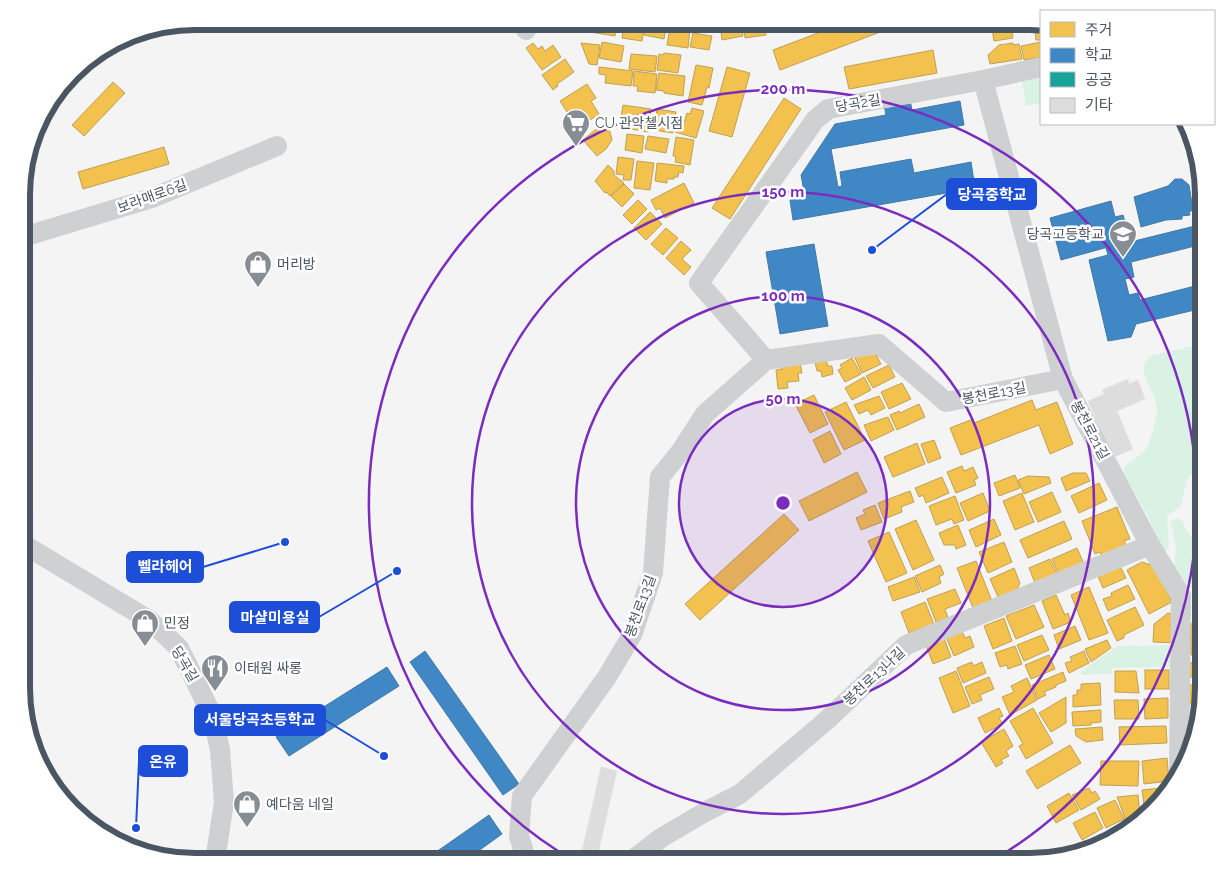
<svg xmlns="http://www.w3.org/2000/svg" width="1225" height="883" font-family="Raleway,'Noto Sans KR',sans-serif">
<rect width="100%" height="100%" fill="#f4f4f4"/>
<g fill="#d9f2e3">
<polygon points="1041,73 1041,103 1026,106 1021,76"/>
<path d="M1203,344V466C1182,475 1187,488 1181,506L1167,516L1169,548L1163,551L1147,514L1123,473L1125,466C1131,461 1142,455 1146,449C1151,440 1156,421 1157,411C1158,393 1130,367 1153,355Z"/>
<polygon points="1178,518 1182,521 1190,536 1197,539 1203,548 1203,583 1192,588 1185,586 1174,569 1176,548 1171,522"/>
<polygon points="1172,645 1173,667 1112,668 1112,674 1082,675 1081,671 1118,646"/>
</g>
<g fill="#f2c14e" stroke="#c0a154">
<polygon points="527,21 550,21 549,30 529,27"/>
<polygon points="557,21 584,21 581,22 582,31 570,32 569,28 558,30"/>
<polygon points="592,21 617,21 615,36 590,32"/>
<polygon points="624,21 645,24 642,41 622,38"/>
<polygon points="647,21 667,23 664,39 644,35"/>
<polygon points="740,21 743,36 722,40 720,24"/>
<polygon points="764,21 766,35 745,38 743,24"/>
<polygon points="780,21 794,22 795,26 781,29"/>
<polygon points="847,22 895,22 896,26 780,70 773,50"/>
<polygon points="910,22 937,22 911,27"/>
<polygon points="991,22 1011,22 1013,38 994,41"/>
<polygon points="1034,22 1041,22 1041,40 1036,40"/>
<polygon points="670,27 690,30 688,48 667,45"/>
<polygon points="693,33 712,36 709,50 690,47"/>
<polygon points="602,42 624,46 621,62 599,58"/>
<polygon points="1041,42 1041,57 1024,60 1021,46"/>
<polygon points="533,43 538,49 542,46 545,51 553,45 561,57 542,70 526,48"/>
<polygon points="581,43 600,45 597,65 589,64"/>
<polygon points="1013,43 1013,45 1019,44 1022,59 990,64 988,55 999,45"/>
<polygon points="933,50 937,73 849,89 844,67"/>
<polygon points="664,53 681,55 678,73 657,70 659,54 663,55"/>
<polygon points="631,54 657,56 655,72 629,69"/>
<polygon points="94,56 50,103 80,64"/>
<polygon points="565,59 574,72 557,84 558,86 553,90 542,75"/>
<polygon points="696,65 713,68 709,88 707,87 702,105 688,102"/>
<polygon points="599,67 633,71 631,86 605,83 606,75 599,74"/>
<polygon points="727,67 750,73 732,137 709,131"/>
<polygon points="634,71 657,74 655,93 637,91 638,86 633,86"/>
<polygon points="659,73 685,76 683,96 664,93 664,91 656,90"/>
<polygon points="113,82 125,93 84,136 72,125"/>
<polygon points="587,84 596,98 591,101 599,114 584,124 586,126 579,131 560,101"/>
<polygon points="784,98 801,109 730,219 712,208"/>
<polygon points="623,105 651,109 648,132 626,128 626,117 621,117"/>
<polygon points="692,108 704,111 696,138 675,132 677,125 683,126 687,113 690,114"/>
<polygon points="657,109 676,112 673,133 654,130"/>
<polygon points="607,120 612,140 606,149 597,156 583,140"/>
<polygon points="627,134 644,136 642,153 625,150"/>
<polygon points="648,136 669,139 666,153 645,149"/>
<polygon points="676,137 694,140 690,165 675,162 676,157 673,156"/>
<polygon points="164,147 169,164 83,189 78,172"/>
<polygon points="618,157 634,159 631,180 623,180 624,175 616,174"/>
<polygon points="637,161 654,163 650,190 634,188"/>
<polygon points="657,163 684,166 683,173 679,172 678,177 674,177 674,179 667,179 667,183 655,181"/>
<polygon points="608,165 614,171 614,175 624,183 610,196 606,192 605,193 595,181"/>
<polygon points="684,183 694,203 665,218 660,208 656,210 651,200"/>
<polygon points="624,184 634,194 622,207 611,196"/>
<polygon points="638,200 647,209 632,224 623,215"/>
<polygon points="650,212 662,224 646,240 634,228"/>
<polygon points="666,228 678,238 663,255 651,244"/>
<polygon points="681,241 691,250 682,259 691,267 684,275 666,258"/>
<polygon points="872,347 881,364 862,373 854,356"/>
<polygon points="852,358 861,374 845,382 838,370 842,368 840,365"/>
<polygon points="826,360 828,366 832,366 833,374 822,377 821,371 817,371 815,362"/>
<polygon points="800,362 802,373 798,373 799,381 787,382 788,388 778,389 776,370 782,369 781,364"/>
<polygon points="889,365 895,377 873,388 866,376"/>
<polygon points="864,377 871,390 852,400 845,388"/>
<polygon points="902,383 911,399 889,409 881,392"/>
<polygon points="814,395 828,424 810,433 795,404"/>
<polygon points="879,396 885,408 871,415 868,410 859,414 854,405"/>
<polygon points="1032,400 1036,410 1057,402 1073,444 1050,454 1039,425 961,455 950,428 973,419 974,423"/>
<polygon points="846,402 865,440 844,450 825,412"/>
<polygon points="919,404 925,417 897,430 890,415 899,411 900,413"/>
<polygon points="888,417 894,430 871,441 864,425"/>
<polygon points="830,431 841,454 824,463 813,440"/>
<polygon points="934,440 941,458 928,463 921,444"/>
<polygon points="917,443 925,464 893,477 884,457"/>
<polygon points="962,466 964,471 973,467 978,478 974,480 976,485 956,493 947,472"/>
<polygon points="857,472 867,492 809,521 799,501"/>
<polygon points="1073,473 1086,473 1090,481 1066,491 1061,478"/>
<polygon points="1015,475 1020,488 999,496 994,483"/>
<polygon points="1028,476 1049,477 1051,483 1024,494 1018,480"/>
<polygon points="942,477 949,493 926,503 923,495 919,497 915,488"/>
<polygon points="1099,483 1107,500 1079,513 1071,496"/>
<polygon points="910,491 914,502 901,507 902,512 884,519 878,503"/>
<polygon points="1052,492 1061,512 1038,522 1029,502"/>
<polygon points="983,493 990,511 968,521 960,503"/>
<polygon points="1022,493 1034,522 1015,530 1003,501"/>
<polygon points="955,496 964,520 954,524 952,519 936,525 929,506"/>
<polygon points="875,505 882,522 861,530 856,518 865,514 863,510"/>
<polygon points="1117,507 1130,539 1124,541 1127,547 1102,557 1100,552 1095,554 1082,521"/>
<polygon points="784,514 799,530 700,620 685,604"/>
<polygon points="994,519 1001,535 976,547 969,530"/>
<polygon points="916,520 934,560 913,570 895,529"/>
<polygon points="1064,521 1072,539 1028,558 1020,540"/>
<polygon points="958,525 966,545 956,549 955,545 944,545 939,533"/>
<polygon points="889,532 907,573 886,582 868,541"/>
<polygon points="1004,542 1012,562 988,573 979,552"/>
<polygon points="1077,548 1084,564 1059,574 1052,559"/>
<polygon points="1050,559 1057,573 1035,583 1029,568"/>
<polygon points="976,561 992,601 973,608 957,568"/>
<polygon points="1142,562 1154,566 1172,602 1149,614 1127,570"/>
<polygon points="1119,564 1126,578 1103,588 1097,574"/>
<polygon points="940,565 944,574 939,577 941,583 922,592 915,576"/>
<polygon points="1014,568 1020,583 1016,592 999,599 990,579"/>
<polygon points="914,577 920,592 893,601 888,587"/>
<polygon points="1128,585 1135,599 1108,611 1103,599 1112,596 1111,593"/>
<polygon points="1089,587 1108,633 1089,640 1071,595"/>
<polygon points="955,589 961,603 945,609 948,618 936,622 927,599"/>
<polygon points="1056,595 1065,615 1068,613 1071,622 1053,629 1042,601"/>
<polygon points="925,602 934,624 909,633 901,612"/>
<polygon points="1034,605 1044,627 1016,639 1006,616"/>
<polygon points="1135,607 1144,625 1124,635 1124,638 1117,641 1107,620"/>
<polygon points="1168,613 1174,614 1173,643 1153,642 1154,624"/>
<polygon points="1004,618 1012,641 993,649 984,626"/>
<polygon points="1203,623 1203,654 1191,655 1190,624"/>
<polygon points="1075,626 1081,640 1059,649 1054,635"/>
<polygon points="962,631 965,638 970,636 974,647 954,656 946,637"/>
<polygon points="1042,635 1049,650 1024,661 1017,645"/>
<polygon points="944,638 951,657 933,664 926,645"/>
<polygon points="1107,640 1111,648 1091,662 1085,649"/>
<polygon points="1015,646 1022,664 1008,669 1007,665 1000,667 995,653"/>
<polygon points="1084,651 1089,663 1069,673 1065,663 1072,661 1070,657"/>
<polygon points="1049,655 1055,669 1031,679 1025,665"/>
<polygon points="972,662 973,666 982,662 986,673 963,683 957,668"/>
<polygon points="1203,662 1203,677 1189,677 1189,663"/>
<rect x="1145" y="670" width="24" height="19"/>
<polygon points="956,671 970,706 953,713 939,678"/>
<polygon points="1115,671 1136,671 1139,693 1115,692"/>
<polygon points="1063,672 1066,681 1056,685 1056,687 1044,692 1046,695 1038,699 1032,685"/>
<polygon points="989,677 994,689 980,695 982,700 972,704 965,687"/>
<polygon points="1027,678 1037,700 1010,715 1002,697 1014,692 1011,686"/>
<polygon points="1100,683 1101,705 1073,707 1073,695 1077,695 1077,690 1081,690 1081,684"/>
<rect x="1187" y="685" width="16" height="19"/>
<polygon points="1066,697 1066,723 1051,732 1039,713"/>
<polygon points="1168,698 1168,718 1145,719 1144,699"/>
<polygon points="1114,700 1138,700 1139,719 1115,719"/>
<polygon points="999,708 1003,716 999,718 1003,724 985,733 978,718"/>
<polygon points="1033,708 1053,743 1026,759 1019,746 1023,744 1010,721"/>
<polygon points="1101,710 1101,722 1091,723 1091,725 1073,726 1072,712"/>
<polygon points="1188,722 1199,723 1194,744 1187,758"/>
<polygon points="1166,726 1167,743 1120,745 1119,727"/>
<polygon points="1102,727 1103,740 1086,742 1076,736 1075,729"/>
<polygon points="1004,729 1013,746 1006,751 1009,756 1001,760 1003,763 996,767 981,742"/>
<polygon points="1070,745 1081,763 1037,789 1026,771"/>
<polygon points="1167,758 1169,781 1144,784 1142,761"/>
<polygon points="1101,761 1139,761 1138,786 1100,785"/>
<polygon points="1170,787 1168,794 1145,812 1142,790"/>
<polygon points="1089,788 1092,793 1095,791 1100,799 1081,810 1072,795"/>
<polygon points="1069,793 1079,810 1056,823 1047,806"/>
<polygon points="1138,795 1140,816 1136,820 1126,821 1117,797"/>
<polygon points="1115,800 1124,819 1106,828 1097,808"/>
<polygon points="1095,812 1103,828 1082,840 1073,823"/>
</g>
<g fill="#3f88c5" stroke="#4279a7">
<polygon points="910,100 912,110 960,101 964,125 831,149 838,187 842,186 840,172 911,159 914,173 971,162 975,188 793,220 790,200 805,197 801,175 835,124 886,115 884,105"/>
<polygon points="1188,129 1203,184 1203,196"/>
<polygon points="1175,179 1182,179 1189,185 1193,210 1189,212 1190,215 1182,216 1182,219 1166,220 1141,227 1134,197 1168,186"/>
<polygon points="1111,201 1115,217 1123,215 1130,241 1061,260 1050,218"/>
<polygon points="1203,224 1203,244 1131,262 1134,277 1125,279 1129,295 1138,293 1140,300 1203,284 1203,308 1136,324 1131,337 1108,341 1089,260 1108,255 1106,248"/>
<polygon points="814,244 828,326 780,334 766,252"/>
<polygon points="425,651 519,784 503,795 410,662"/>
<polygon points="387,667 399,686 289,756 276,737"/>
<polygon points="489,815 502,834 463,862 411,861 425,851 429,857"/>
</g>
<polygon fill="#17a398" stroke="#268c88" points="1203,481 1203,503 1199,504 1193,485"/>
<g fill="#ddddde" stroke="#e5e6e7">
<polygon points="1128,379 1129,384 1138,380 1145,399 1117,411 1133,449 1112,458 1088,401 1104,394 1102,390"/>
<polygon points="601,767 617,771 598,854 582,851"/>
</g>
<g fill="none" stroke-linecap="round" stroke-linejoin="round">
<g stroke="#ced0d2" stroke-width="20">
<polyline points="522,21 526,30"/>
<polyline points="983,80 1063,379 1150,545 1181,596 1179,773"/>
<polyline points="23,237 152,198 277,146"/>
<polyline points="766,360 699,283 815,120 828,109 983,80 1041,67"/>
<polyline points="23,544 149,620 179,648 213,717 220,750 224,802 215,861"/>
<polyline points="520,862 523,849 519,836 522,796 607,677 632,635 653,573 660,477 681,451 705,414 766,360 879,344 946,402 1063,379"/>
<polyline points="630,862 661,838 705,812 740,794 827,720 906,645 1150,545"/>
</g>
</g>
<circle cx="783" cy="503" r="104" fill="#7b2cbf" fill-opacity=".12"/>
<g fill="none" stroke="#7b2cbf" stroke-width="2.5">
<circle cx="783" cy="503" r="104"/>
<circle cx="783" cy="503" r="207"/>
<circle cx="783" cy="503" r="311"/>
<path d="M576 862A414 414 0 1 1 990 862"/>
</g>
<defs>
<g id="supermarket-pin" transform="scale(1.4375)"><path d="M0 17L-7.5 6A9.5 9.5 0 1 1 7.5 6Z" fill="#868d94" stroke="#fff"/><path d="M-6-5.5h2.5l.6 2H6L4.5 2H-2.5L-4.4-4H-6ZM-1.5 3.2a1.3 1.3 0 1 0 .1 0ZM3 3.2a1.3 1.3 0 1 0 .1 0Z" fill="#fff"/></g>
<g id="school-pin" transform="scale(1.4375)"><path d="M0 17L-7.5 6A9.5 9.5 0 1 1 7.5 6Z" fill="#868d94" stroke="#fff"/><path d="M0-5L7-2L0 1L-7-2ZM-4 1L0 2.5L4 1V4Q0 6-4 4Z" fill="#fff"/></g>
<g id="shop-pin" transform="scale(1.4375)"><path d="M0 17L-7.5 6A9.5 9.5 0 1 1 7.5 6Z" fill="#868d94" stroke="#fff"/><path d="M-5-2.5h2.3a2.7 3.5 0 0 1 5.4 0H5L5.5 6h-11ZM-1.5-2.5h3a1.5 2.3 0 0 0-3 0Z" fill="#fff"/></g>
<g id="restaurant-pin" transform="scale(1.4375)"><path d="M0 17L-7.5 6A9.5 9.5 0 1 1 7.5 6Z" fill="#868d94" stroke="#fff"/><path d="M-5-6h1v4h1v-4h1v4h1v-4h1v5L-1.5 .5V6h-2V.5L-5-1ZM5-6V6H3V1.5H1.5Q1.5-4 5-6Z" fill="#fff"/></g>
</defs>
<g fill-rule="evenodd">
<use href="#supermarket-pin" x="576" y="123"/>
<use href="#school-pin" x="1123" y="234"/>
<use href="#shop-pin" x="258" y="264"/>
<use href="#shop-pin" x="145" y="623"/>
<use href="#restaurant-pin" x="215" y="668"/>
<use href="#shop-pin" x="247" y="804"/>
</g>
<g text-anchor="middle" stroke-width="5" stroke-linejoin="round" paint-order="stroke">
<g font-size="14" fill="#4a5661" stroke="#fff">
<text transform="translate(858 103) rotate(-10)" y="5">당곡2길</text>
<text transform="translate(152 196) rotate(-20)" y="5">보라매로6길</text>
<text transform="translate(994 393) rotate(-11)" y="5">봉천로13길</text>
<text transform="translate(1090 430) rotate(62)" y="5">봉천로21길</text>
<text transform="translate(640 606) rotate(-70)" y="5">봉천로13길</text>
<text transform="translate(185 664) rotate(60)" y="5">당곡길</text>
<text transform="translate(874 676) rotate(-43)" y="5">봉천로13나길</text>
</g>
<g font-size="14" fill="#4a5661" stroke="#fff" text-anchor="start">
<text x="595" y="128">CU 관악첼시점</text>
<text x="1104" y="239" text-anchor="end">당곡고등학교</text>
<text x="277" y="269">머리방</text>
<text x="164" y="628">민정</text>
<text x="234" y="673">이태원 싸롱</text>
<text x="266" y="809">예다움 네일</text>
</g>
</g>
<path d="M0 0H1225V883H0ZM195 30H1030A165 165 0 0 1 1195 195V688A165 165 0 0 1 1030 853H195A165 165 0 0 1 30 688V195A165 165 0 0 1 195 30Z" fill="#fff" fill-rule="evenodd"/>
<path fill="none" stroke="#4a5661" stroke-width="6" d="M195 30H1030A165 165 0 0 1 1195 195V688A165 165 0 0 1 1030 853H195A165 165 0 0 1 30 688V195A165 165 0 0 1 195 30Z"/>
<circle cx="783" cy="503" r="8" fill="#7b2cbf" stroke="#fff" stroke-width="2.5"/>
<g font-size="15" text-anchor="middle" font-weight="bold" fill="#7b2cbf" stroke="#fff" stroke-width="5" stroke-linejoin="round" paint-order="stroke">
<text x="783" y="94">200 m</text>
<text x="783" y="197">150 m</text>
<text x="783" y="301">100 m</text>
<text x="783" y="404">50 m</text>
</g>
<path fill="none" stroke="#1d4ed8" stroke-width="2" d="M872 250L947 194M285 542L203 567M397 571L319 617M384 756L325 720M136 828L139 761"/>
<g fill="#1d4ed8" stroke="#fff" stroke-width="2">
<circle cx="872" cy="250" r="5"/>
<circle cx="285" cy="542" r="5"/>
<circle cx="397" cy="571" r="5"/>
<circle cx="384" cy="756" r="5"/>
<circle cx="136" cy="828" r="5"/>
</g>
<g fill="#1d4ed8" stroke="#1d4ed8" stroke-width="2">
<rect x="947" y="179" width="89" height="30" rx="5"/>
<rect x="127" y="552" width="76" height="30" rx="5"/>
<rect x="230" y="602" width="89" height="30" rx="5"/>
<rect x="195" y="705" width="130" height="30" rx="5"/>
<rect x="139" y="746" width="48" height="30" rx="5"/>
</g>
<g font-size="15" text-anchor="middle" font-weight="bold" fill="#fff">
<text x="992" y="200">당곡중학교</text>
<text x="165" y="572">벨라헤어</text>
<text x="275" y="623">마샬미용실</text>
<text x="260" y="725">서울당곡초등학교</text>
<text x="163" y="767">온유</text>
</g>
<rect x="1040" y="10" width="175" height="115" fill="#ffffff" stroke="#b7bbc0"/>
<rect x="1050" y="22" width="25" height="15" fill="#f2c14e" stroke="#b7bbc0"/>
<text x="1085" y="35" font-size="15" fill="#4a5661">주거</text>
<rect x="1050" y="48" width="25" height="15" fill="#3f88c5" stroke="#b7bbc0"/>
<text x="1085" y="60" font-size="15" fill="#4a5661">학교</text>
<rect x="1050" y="72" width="25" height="15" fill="#17a398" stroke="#b7bbc0"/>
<text x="1085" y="85" font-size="15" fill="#4a5661">공공</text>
<rect x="1050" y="98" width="25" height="15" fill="#ddddde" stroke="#b7bbc0"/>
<text x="1085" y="110" font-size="15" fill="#4a5661">기타</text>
</svg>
